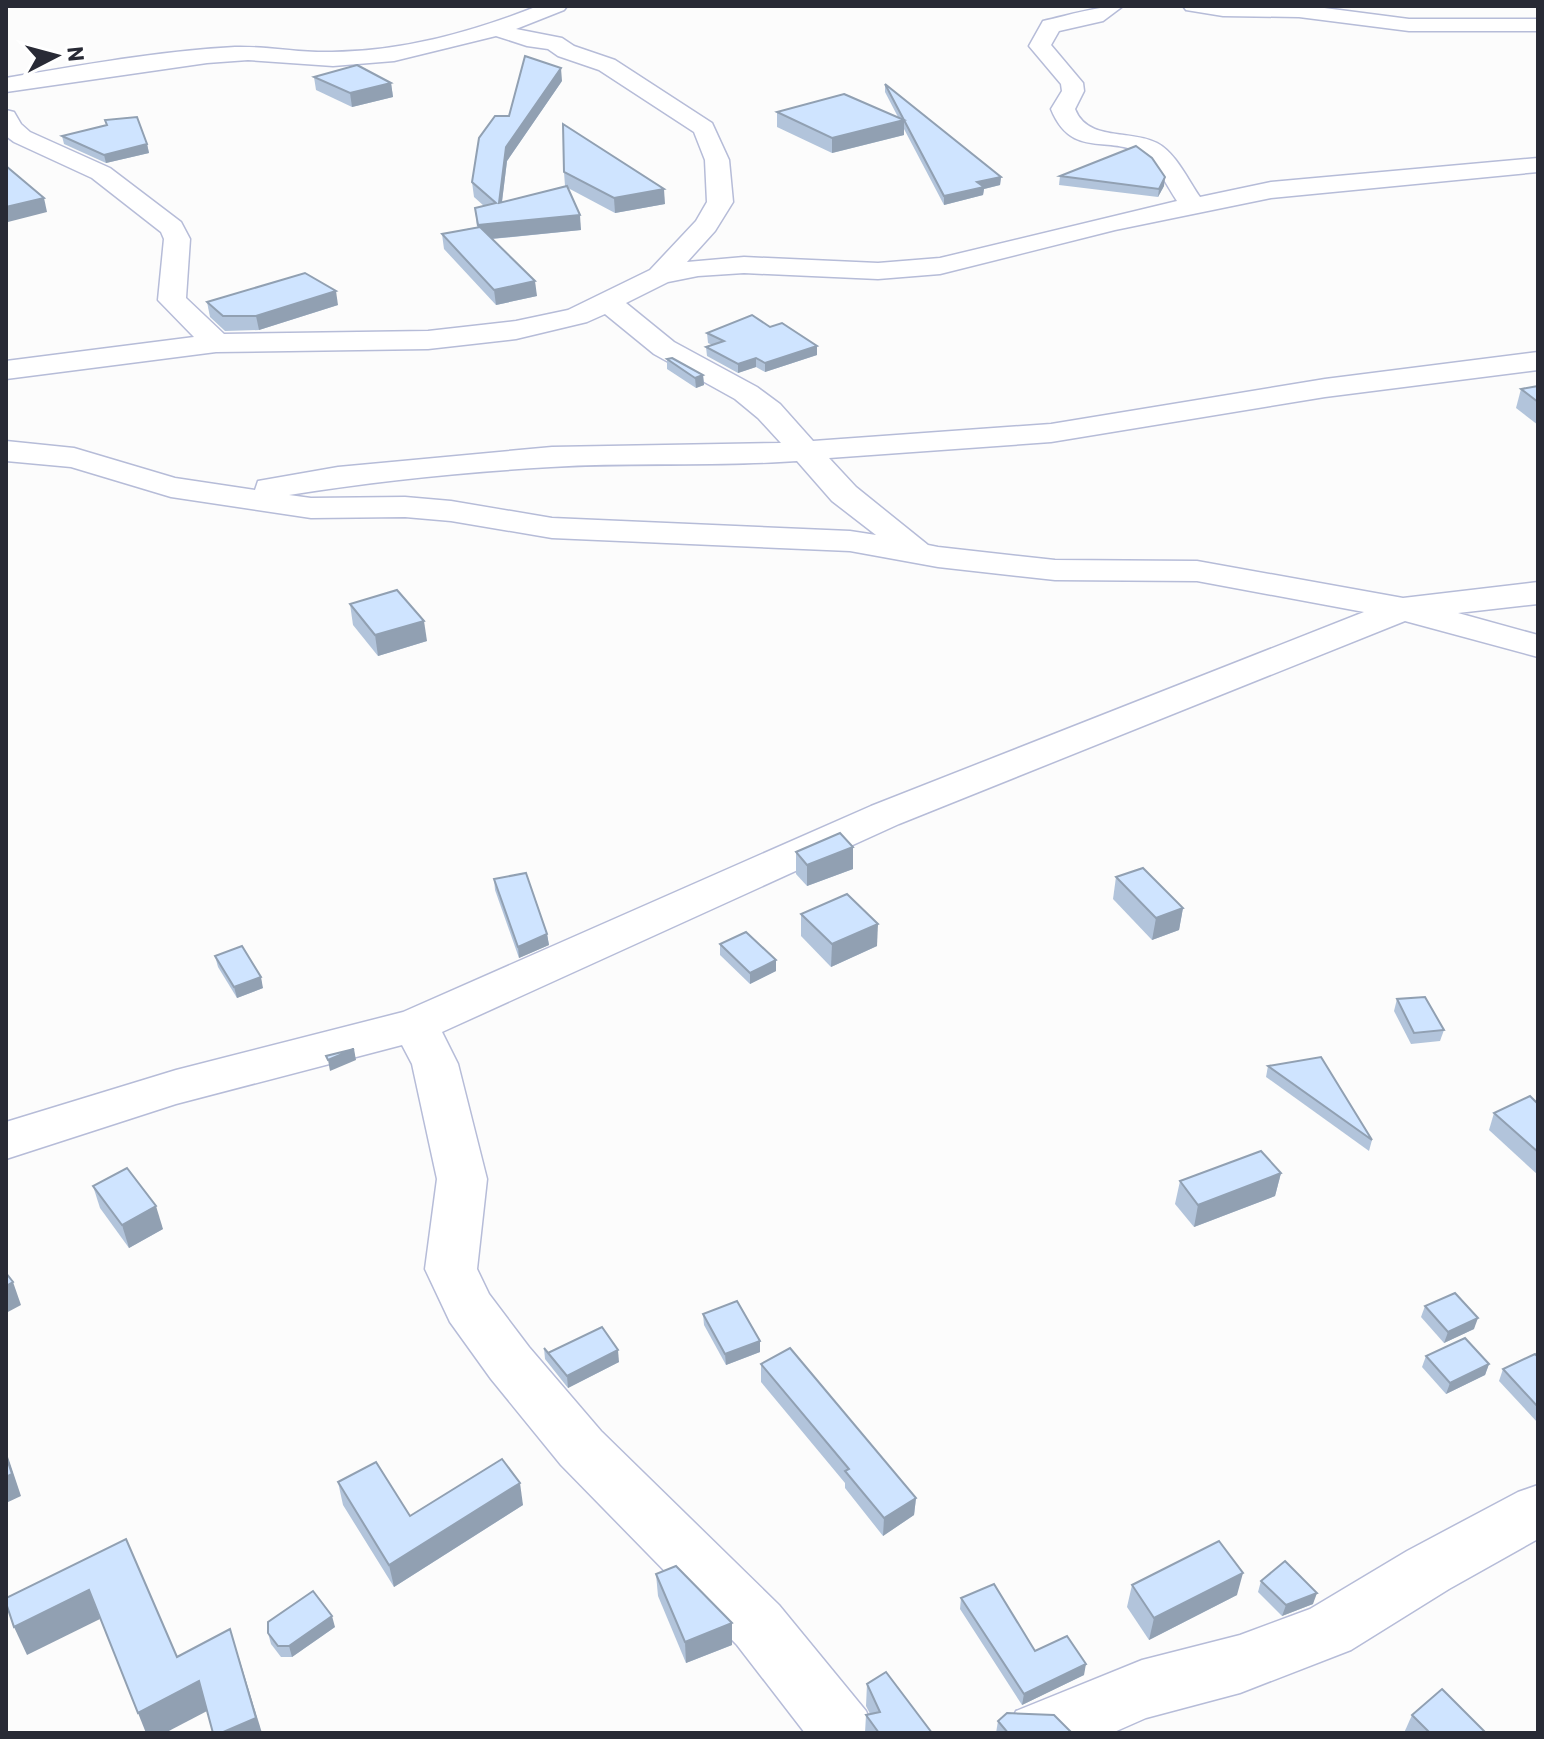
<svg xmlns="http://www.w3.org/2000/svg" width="1544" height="1739" font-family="Barlow,sans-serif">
<rect width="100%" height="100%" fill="#fcfcfc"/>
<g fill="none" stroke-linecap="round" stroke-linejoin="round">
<g stroke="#b6bcd8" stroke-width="3">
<g id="minor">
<path d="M538,6H567L564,10L516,29L562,38L574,46L615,60L712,123L729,160L733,202L715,231L687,262L744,257L878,263L940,258L1177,201C1167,186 1158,166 1143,155C1110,133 1072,161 1051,109L1062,91L1061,84L1029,46L1043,21C1070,15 1097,6 1123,6L1103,21L1059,31L1051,45L1083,83L1084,91L1075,109C1088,142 1130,129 1157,143C1176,153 1188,180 1200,197L1271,182L1538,158V172L1271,198L1115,230L940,274L878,279L744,273L698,276L668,282L626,303L674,342L757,387L780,404L813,441L1051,424L1325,379L1538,352V370L1325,397L1051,442L829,458L856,487L928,545L938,547L1055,560L1197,561L1403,598L1538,582V604L1458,613L1538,635V657L1405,621L899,824L442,1032L458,1064L487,1179L477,1269L489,1294L529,1347L601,1431L779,1605L866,1711L876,1733H805L737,1645L561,1465L491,1379L450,1322L425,1269L437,1179L412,1064L402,1045L176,1104L6,1159V1122L176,1070L403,1012L871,806L1364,612L1197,581L1055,580L938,567L850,551L552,538L451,521L405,517L311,518L171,497L71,467L6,461V441L74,448L175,478L255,490L258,481L338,467L552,447L781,443L758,418L735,399L654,354L605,314L587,322L516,339L428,349L216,352L6,379V361L194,337L158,300L164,239L161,232L92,178L14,142L6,136V110L14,112L21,124L30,132L110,168L181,222L190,239L186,298L224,334L428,331L516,321L568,310L650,270L696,221L707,202L705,160L694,132L599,70L558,56L548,49L527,46L496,36L394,61L333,66L248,60L207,63L6,92V78C82,65 158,51 235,47C267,46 299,53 332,52C404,51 472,32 538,6ZM797,461L832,501L876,535L850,531L552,518L451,501L405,497L311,498L289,495C375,481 464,472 551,467C633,462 715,467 797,461Z"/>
<polygon points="1183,6 1309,6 1409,19 1538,19 1538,31 1409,31 1299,17 1223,16 1186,10"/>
<polygon points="1538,1485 1538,1539 1449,1589 1351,1650 1240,1693 1146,1718 1112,1733 1006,1733 1016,1711 1142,1660 1240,1635 1310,1609 1407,1551 1518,1492"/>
</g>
</g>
<use href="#minor" fill="#fff" fill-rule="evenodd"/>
</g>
<g fill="#b2c4db">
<polygon points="314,77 391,83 393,97 352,107 316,90"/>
<polygon points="562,81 507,161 502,202 565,186 564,172 665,204 615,213 568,188 581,230 492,239 537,296 496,305 444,249 442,234 477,227 475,208 484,206 474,197 472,182 509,116"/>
<polygon points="885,84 1001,177 1000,185 984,189 983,195 944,205 904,129 904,135 832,153 777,127 777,112 898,117 885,92"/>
<polygon points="105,120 147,144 149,153 106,163 64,144 62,136 106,125"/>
<polygon points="1060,176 1164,186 1158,197 1059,185"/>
<polygon points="207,302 338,305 259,330 225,331 210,317"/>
<polygon points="707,333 817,355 765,372 756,367 738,373 707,356 706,347 712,345 708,343"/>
<polygon points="667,359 703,375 704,385 696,388 667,369"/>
<polygon points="1538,386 1538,425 1516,408 1521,389"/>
<polygon points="350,604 427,641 378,656 353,625"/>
<polygon points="796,852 853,869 807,886 796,874"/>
<polygon points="1116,877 1183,908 1179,930 1152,940 1113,899"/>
<polygon points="494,879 547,934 549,945 519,958 495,890"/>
<polygon points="801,914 877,946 831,967 801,936"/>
<polygon points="720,944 776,960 776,971 750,984 720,955"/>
<polygon points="215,956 263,988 237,998 218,967"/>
<polygon points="1397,999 1444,1030 1440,1041 1411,1044 1394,1011"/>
<polygon points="1268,1066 1372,1140 1369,1151 1266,1077"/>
<polygon points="1538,1104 1538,1175 1489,1130 1494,1113"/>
<polygon points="1281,1173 1275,1196 1194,1227 1175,1204 1180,1181"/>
<polygon points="93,1186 163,1229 129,1248 100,1208"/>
<polygon points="1425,1306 1474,1329 1444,1343 1421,1317"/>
<polygon points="703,1314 760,1352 726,1365 704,1325"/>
<polygon points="544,1348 548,1353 619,1362 568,1388 545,1359"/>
<polygon points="1426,1356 1489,1364 1485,1375 1446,1394 1422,1367"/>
<polygon points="1538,1357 1538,1423 1499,1381 1503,1369"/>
<polygon points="761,1364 916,1498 914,1515 883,1536 845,1488 845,1483 761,1382"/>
<polygon points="338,1482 410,1516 523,1505 394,1587 343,1505"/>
<polygon points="656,1574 732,1623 732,1645 686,1663 658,1596"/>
<polygon points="1261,1581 1313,1604 1282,1616 1258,1592"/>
<polygon points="1132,1585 1237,1595 1149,1640 1127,1607"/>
<polygon points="961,1598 1035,1651 1084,1675 1022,1705 960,1609"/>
<polygon points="335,1627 292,1657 281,1657 271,1644 268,1633"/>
<polygon points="867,1684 932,1733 865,1733 866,1715 870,1714 866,1706"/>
<polygon points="1412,1715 1486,1733 1404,1733"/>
<polygon points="998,1721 1072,1733 996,1733"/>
</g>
<g fill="#91a0b2">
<polygon points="561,68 562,81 507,161 500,217 499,203 506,147"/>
<polygon points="391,83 393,97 352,107 350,93"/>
<polygon points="904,120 904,135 832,153 832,138"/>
<polygon points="147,144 149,153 106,163 104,155"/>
<polygon points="1001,177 1000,185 984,189 983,195 944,205 944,196 977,182"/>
<polygon points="1165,177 1164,186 1158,197 1159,189"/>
<polygon points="664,189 665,204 615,213 614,198"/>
<polygon points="44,198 47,212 8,222 6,207"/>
<polygon points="580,215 581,230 479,240 478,225"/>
<polygon points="535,281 537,296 496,305 494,290"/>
<polygon points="336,291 338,305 259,330 256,316"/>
<polygon points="817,346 817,355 765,372 765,363"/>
<polygon points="756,358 756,367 738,373 738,364"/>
<polygon points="703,375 704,385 696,388 695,378"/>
<polygon points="424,621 427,641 378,656 375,635"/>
<polygon points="853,847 853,869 807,886 807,865"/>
<polygon points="1183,908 1179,930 1152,940 1156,918"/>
<polygon points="878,924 877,946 831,967 832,944"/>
<polygon points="547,934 549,945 519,958 518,947"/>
<polygon points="776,960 776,971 750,984 750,973"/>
<polygon points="261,977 263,988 237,998 234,987"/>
<polygon points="354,1049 356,1060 330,1071 328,1060"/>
<polygon points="1281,1173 1275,1196 1194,1227 1198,1205"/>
<polygon points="156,1206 163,1229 129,1248 122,1225"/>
<polygon points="13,1282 21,1305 6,1313 6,1286"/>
<polygon points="1478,1318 1474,1329 1444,1343 1448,1332"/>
<polygon points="760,1341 760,1352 726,1365 725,1354"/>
<polygon points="618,1350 619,1362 568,1388 567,1376"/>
<polygon points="1489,1364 1485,1375 1446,1394 1450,1383"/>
<polygon points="6,1451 21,1496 6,1503"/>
<polygon points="520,1483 523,1505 394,1587 389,1565"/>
<polygon points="916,1498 914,1515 883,1536 884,1518"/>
<polygon points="1243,1573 1237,1595 1149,1640 1154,1618"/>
<polygon points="89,1590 100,1619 27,1655 14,1627"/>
<polygon points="1317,1593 1313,1604 1282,1616 1286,1605"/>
<polygon points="332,1616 335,1627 292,1657 289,1646"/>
<polygon points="732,1623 732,1645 686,1663 685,1642"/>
<polygon points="239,1658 262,1733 221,1733"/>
<polygon points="1086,1664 1084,1675 1022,1705 1024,1694"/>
<polygon points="199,1681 209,1710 165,1733 146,1733 138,1713"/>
</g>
<g fill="#cfe4ff" stroke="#91a0b2" stroke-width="2">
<polygon points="525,56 561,68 506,147 499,203 567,186 580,215 478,225 475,208 496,203 472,182 479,138 495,116 509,116"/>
<polygon points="357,65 391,83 350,93 314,77"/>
<polygon points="885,84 1001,177 977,182 984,187 944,196"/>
<polygon points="844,94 904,120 832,138 777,112"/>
<polygon points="137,117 147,144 104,155 62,136 107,125 105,120"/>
<polygon points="563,124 664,189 614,198 564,172"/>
<polygon points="1136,146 1152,158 1165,177 1159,189 1060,176"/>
<polygon points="6,166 44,198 6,207"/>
<polygon points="480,227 535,281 494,290 442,234"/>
<polygon points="305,273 336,291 256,316 223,316 207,302"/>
<polygon points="752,315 770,327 782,323 817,346 765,363 756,358 738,364 706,347 724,341 707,333"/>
<polygon points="672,358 703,375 695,378 667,359"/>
<polygon points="1538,386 1538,402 1521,389"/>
<polygon points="397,590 424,621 375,635 350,604"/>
<polygon points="840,833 853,847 807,865 796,852"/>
<polygon points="1143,868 1183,908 1156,918 1116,877"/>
<polygon points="526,873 547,934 518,947 494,879"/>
<polygon points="847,894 878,924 832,944 801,914"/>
<polygon points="746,932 776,960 750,973 720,944"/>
<polygon points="242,946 261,977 234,987 215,956"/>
<polygon points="1425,997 1444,1030 1414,1033 1397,999"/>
<polygon points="354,1049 328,1060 326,1056"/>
<polygon points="1321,1057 1372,1140 1268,1066"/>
<polygon points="1530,1096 1538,1104 1538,1152 1494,1113"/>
<polygon points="1261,1151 1281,1173 1198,1205 1180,1181"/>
<polygon points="127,1168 156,1206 122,1225 93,1186"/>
<polygon points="6,1273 13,1282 6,1286"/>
<polygon points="1455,1293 1478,1318 1448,1332 1425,1306"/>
<polygon points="737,1301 760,1341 725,1354 703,1314"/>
<polygon points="602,1327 618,1350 567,1376 544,1348 548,1353"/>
<polygon points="1465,1338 1489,1364 1450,1383 1426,1356"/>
<polygon points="790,1348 916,1498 884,1518 845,1471 849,1469 761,1364"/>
<polygon points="1535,1354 1538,1357 1538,1407 1503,1369"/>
<polygon points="6,1456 12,1474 6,1477"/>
<polygon points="502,1459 520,1483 389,1565 338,1482 376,1462 410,1516"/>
<polygon points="126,1539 177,1657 230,1629 256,1718 221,1733 213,1733 199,1681 138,1713 89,1590 14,1627 6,1603 6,1598"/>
<polygon points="1219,1541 1243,1573 1154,1618 1132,1585"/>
<polygon points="1285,1561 1317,1593 1286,1605 1261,1581"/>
<polygon points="676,1566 732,1623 685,1642 656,1574"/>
<polygon points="994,1584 1035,1651 1067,1636 1086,1664 1024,1694 961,1598"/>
<polygon points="313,1591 332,1616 289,1646 278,1646 268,1633 268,1622"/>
<polygon points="886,1672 932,1733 879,1733 866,1715 880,1712 867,1684"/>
<polygon points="1442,1689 1486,1733 1430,1733 1412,1715"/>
<polygon points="1007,1713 1054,1715 1072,1733 1008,1733 998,1721"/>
</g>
<rect width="1544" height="1739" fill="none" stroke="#282a35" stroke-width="16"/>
<g transform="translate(56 56) rotate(84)" stroke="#ffffff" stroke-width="6" paint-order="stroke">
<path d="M0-6L14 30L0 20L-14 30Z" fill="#282a35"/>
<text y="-12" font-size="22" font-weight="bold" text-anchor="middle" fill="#282a35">N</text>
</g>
</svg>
